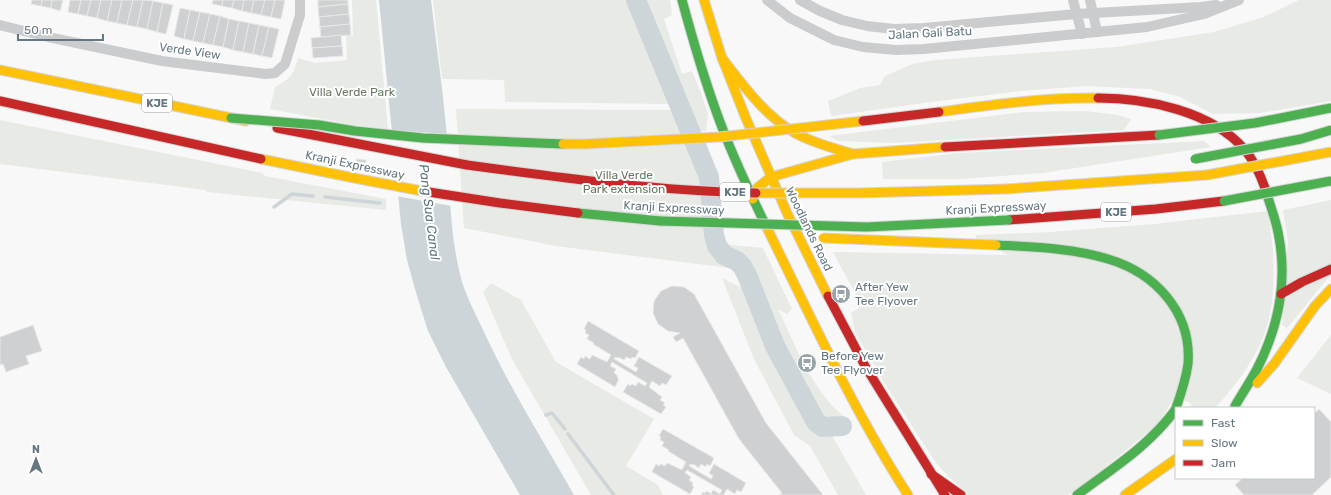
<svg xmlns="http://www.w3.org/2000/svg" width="1331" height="495" font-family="Rubik,sans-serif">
<rect width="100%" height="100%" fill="#f8f8f8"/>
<g fill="#e7eae5">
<path d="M352,0H376L388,129L354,125L270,109L275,87C291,78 293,76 298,58L315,63L347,60L346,36H353Z"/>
<polygon points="433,0 628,0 672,104 505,102 504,80 442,79"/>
<polygon points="642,0 670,0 672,15 664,19 682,74 692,71 701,93 708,114 706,131 694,131"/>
<polygon points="1299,0 1331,0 1331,101 1261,113 1213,114 1180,97 1150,89 1086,86 1022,91 938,101 831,116 828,101 860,88 880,85 885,76 912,64 935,60 1116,47 1214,32 1264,17"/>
<polygon points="456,109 674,110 702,179 707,240 711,254 718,261 729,268 556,246 464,228"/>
<polygon points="1086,111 1118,115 1131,119 1124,130 893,143 838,141 829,136 1025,112"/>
<polygon points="0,120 262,173 265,176 386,199 386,210 207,192 206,190 0,164"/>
<polygon points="1204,141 1211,147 1043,173 960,179 883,179 882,162 959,153"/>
<polygon points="1331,200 1331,276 1323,284 1287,328 1282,325 1288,242 1283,210"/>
<path d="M1267,211C1271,224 1271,237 1273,250C1274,272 1274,293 1270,314C1264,348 1238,384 1215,408H1190L1192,404L1175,396L1159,423L1086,483L1068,495H969L947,475L934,460L881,378L855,332L851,313L862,306L833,252L1008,255L976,238V235L1050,232L1155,224Z"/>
<path d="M721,244L763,248L792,309L787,314L778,309C796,347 811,388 843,416L844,418L821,419L815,414L779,344L751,273L745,262L726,250Z"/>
<polygon points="722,278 742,288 770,353 807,423 821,434 831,434 866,495 838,495 810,446 794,435 754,359"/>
<polygon points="491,283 521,300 556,362 654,419 626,466 658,485 663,495 591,495 512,359 483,292"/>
<polygon points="1331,335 1331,394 1297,378"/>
</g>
<path fill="#cdd5d8" d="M379,0H431C436,42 442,84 446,126C450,178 448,231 462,282C468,300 477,317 485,334C511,390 544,442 574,495H520L446,367L428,331L417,296L407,260L401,224Z"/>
<polygon fill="#f8f8f8" points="389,130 448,134 452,206 396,196"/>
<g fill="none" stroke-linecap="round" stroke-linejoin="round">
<g stroke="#cdd5d8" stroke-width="3.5">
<polyline points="325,197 380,203"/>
<polyline points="274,207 292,194 313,196"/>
<polyline points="546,415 552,413 565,429"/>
<polyline points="568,434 614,495"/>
</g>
<polyline stroke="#cdd5d8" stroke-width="20" points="636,0 709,177 714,235 717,246 724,255 737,261 742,266 747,275 775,346 816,422 823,427 842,426"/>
</g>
<g fill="#ced0d1" stroke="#e8e8e8">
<polygon points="32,0 42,0 41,6 31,4"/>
<polygon points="42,0 52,0 51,8 41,6"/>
<polygon points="52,0 63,0 60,11 51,8"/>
<polygon points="70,0 81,0 78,14 68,12"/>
<polygon points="81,0 91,0 87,16 78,14"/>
<polygon points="91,0 101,0 97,18 87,16"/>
<polygon points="101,0 112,0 107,21 97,18"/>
<polygon points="112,0 122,0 117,23 107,21"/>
<polygon points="122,0 133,0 127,25 117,23"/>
<polygon points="133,0 143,0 137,27 127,25"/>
<polygon points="143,0 153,1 147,29 137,27"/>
<polygon points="213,0 223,0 222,6 212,4"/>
<polygon points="223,0 234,0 232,8 222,6"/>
<polygon points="234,0 244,0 242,11 232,8"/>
<polygon points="244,0 254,0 251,13 242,11"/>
<polygon points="254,0 265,0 261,15 251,13"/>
<polygon points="265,0 275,0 271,17 261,15"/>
<polygon points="275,0 285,0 281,19 271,17"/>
<polygon points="318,0 348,0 348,4 318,7"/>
<polygon points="153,1 163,3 157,32 147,29"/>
<polygon points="163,3 173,5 166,34 157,32"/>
<polygon points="348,4 349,14 319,17 318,7"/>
<polygon points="180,8 190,10 184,39 174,36"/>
<polygon points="190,10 200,12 193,41 184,39"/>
<polygon points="200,12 210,14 203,43 193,41"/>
<polygon points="210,14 220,16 213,45 203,43"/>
<polygon points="349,14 350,24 320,27 319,17"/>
<polygon points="220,16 229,19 223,47 213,45"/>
<polygon points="229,19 239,21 233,50 223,47"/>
<polygon points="239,21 249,23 243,52 233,50"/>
<polygon points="249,23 259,25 253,54 243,52"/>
<polygon points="350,24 351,35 321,37 320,27"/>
<polygon points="259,25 269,27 262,56 253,54"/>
<polygon points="269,27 279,29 272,58 262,56"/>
<polygon points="341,35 342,46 312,48 311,38"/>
<polygon points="342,46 343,56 313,58 312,48"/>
<polygon points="356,159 366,160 366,165 356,165"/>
<polygon points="672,286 684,287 694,294 766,423 823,495 779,495 782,493 739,439 683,338 676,342 673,337 680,333 668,331 658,324 653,313 654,301 661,291"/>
<polygon points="588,321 639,351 635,358 632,357 631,359 626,357 624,360 618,357 617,358 615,357 614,359 636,372 638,368 634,366 639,357 672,376 666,385 662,383 660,386 652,381 649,387 662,397 660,400 665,403 663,405 666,407 661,414 623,392 628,384 630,386 632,384 636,386 638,382 645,386 647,383 612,362 610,366 616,369 614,373 618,376 617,378 619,379 615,387 577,364 581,357 584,359 585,356 590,359 592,355 607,362 611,355 593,344 594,343 587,339 589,335 585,333 586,330 584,329"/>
<polygon points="33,325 42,351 26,356 29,364 6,372 3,364 0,365 0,337"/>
<polygon points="1319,409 1331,422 1331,477 1312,495 1244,495 1235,485 1243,478 1314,478 1314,414"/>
<polygon points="663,429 714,458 710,466 707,464 706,467 701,464 699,468 693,464 692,465 690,464 689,466 711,479 713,476 709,473 714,464 746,483 741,492 737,490 735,494 727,489 724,494 725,495 701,495 703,492 705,493 707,491 711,494 713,490 720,494 722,490 687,470 685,473 691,477 689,480 693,483 692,485 694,487 690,494 652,472 656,464 659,466 660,464 665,466 667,463 682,470 686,462 668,451 669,450 662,446 664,442 660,440 661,437 659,436"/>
</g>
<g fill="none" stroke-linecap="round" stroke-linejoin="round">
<g stroke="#d4d5d6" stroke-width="11">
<g id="fast">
<path d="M682,0C692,37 703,75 716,111C730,151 748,189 766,226"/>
<polyline points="578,213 660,221"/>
<path d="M996,245C1033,247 1072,248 1108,259C1155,273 1192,312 1188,364C1186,379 1181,394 1176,408"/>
<path d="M1235,406C1242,394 1250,382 1257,369C1279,326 1288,280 1278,232C1275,217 1269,202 1265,188"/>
<path d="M1077,495C1113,468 1149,446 1176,409"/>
</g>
</g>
<g stroke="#d4d5d6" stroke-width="11">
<g id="slow">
<polyline points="704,0 722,58 745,116 787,213 828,296"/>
<path d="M722,58C743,85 764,115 795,133C813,143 833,148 853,154"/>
<polyline points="0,70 246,121"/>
<path d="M939,112C992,105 1045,97 1098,98"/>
<polyline points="261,159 354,178 422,191"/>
<polyline points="1006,189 1207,175"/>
<polyline points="753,199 757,188 771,177 853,154 945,147"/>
<path d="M766,226C811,317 853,410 908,495"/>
<polyline points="1257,383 1274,364 1315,306 1331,289"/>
<polyline points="1125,495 1176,459"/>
</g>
</g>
<g stroke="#d4d5d6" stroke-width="11">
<g id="jam">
<path d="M1098,98C1146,98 1212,111 1245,150C1254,161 1260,174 1265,188"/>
<polyline points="0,101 261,159"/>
<polyline points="277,128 467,165"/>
<polyline points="945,147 1159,135"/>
<polyline points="422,191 500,203 578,213"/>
<polyline points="1008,220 1156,209 1224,201"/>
<polyline points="1281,294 1302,282 1331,269"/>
<polyline points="828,296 865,366 945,495"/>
<polyline points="931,474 961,495"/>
</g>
</g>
<g stroke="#cbcccd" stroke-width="10">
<polyline points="767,0 790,18 834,40 863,47 896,50 924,49 1147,27 1204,14 1239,0"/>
<polyline points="800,0 820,11 842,20 867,26 894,29 924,28 1076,14 1201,7 1216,5"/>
<polyline points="1073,0 1082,34"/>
<polyline points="1090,0 1097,32"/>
<polyline points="0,25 48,37 162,61 266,74 275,73 285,64 300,15 300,0"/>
</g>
<use href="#fast" stroke="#4caf50" stroke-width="9"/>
<use href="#slow" stroke="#ffc107" stroke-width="9"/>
<use href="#jam" stroke="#c62828" stroke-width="9"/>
<g stroke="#d4d5d5" stroke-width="11" stroke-linecap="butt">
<g id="fast-bridge">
<polyline points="231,118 319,125 355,131 423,138 563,144"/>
<polyline points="1159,135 1255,123 1331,108"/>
<polyline points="1195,159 1301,139 1331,130"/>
<polyline points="1224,201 1331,181"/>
<polyline points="660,221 867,227 1008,220"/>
</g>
</g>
<g stroke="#d4d5d5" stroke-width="11" stroke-linecap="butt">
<g id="slow-bridge">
<polyline points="563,144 585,144 719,137 863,121"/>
<polyline points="1207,175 1331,152"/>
<polyline points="756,193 859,193 1006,189"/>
<polyline points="823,238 996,245"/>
</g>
</g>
<g stroke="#d4d5d5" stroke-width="11" stroke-linecap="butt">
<g id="jam-bridge">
<polyline points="863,121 939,112"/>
<path d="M467,165C563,178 659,191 756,193"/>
</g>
</g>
<use href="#fast-bridge" stroke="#4caf50" stroke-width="9"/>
<use href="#slow-bridge" stroke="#ffc107" stroke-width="9"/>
<use href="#jam-bridge" stroke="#c62828" stroke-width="9"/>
</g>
<defs>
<g id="bus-disc" transform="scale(1)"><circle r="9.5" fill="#98a4aa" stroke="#fff"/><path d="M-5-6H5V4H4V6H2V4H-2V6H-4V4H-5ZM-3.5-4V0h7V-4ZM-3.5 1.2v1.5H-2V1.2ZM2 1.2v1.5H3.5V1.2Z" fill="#fff"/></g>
</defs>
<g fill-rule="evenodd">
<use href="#bus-disc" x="841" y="294"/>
<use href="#bus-disc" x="807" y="363"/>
</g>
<g text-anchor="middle" stroke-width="4" stroke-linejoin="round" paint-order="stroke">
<g fill="#fff" stroke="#93a0a6" stroke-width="1">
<rect x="142" y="94" width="30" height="18" rx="3"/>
<rect x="720" y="183" width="30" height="18" rx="3"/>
<rect x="1101" y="203" width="30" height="18" rx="3"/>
</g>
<g font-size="11" font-weight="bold" fill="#657780">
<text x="157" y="107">KJE</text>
<text x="735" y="196">KJE</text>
<text x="1116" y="216">KJE</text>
</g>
<g font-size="12" fill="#657780" stroke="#fff">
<text transform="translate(930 33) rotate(-3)" y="4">Jalan Gali Batu</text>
<text transform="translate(190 51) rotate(8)" y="4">Verde View</text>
<text transform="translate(355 165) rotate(12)" y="4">Kranji Expressway</text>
<text transform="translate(674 208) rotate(3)" y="4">Kranji Expressway</text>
<text transform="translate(996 208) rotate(-3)" y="4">Kranji Expressway</text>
<text transform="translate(809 229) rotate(64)" y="4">Woodlands Road</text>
</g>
<g font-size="12" fill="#697964" stroke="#fff">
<text x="352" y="96">Villa Verde Park</text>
<text x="624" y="179">Villa Verde<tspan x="624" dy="14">Park extension</tspan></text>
</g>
<g font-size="12" fill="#657780" stroke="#fff" text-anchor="start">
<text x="855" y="291">After Yew<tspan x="855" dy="14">Tee Flyover</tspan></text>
<text x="821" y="360">Before Yew<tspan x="821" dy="14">Tee Flyover</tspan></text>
</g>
<g font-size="13" font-style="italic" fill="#60767a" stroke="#fff">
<text transform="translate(430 212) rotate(83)" y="5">Pang Sua Canal</text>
</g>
</g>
<rect x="1175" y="407" width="140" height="72" fill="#ffffff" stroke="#c1c9cc"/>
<rect x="1183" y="420" width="20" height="6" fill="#4caf50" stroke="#c1c9cc"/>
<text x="1211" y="427" font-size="12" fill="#657780">Fast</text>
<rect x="1183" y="440" width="20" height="6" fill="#ffc107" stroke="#c1c9cc"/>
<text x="1211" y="447" font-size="12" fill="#657780">Slow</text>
<rect x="1183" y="460" width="20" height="6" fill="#c62828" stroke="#c1c9cc"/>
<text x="1211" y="467" font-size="12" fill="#657780">Jam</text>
<g transform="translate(36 459)" stroke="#ffffff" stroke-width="3" paint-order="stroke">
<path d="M0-3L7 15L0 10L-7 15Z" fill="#657780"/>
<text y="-6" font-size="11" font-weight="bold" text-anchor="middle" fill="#657780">N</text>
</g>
<path d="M18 34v6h85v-6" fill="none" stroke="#657780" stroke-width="2"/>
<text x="24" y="34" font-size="12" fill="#657780" stroke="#ffffff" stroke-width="3" paint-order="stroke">50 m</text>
</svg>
